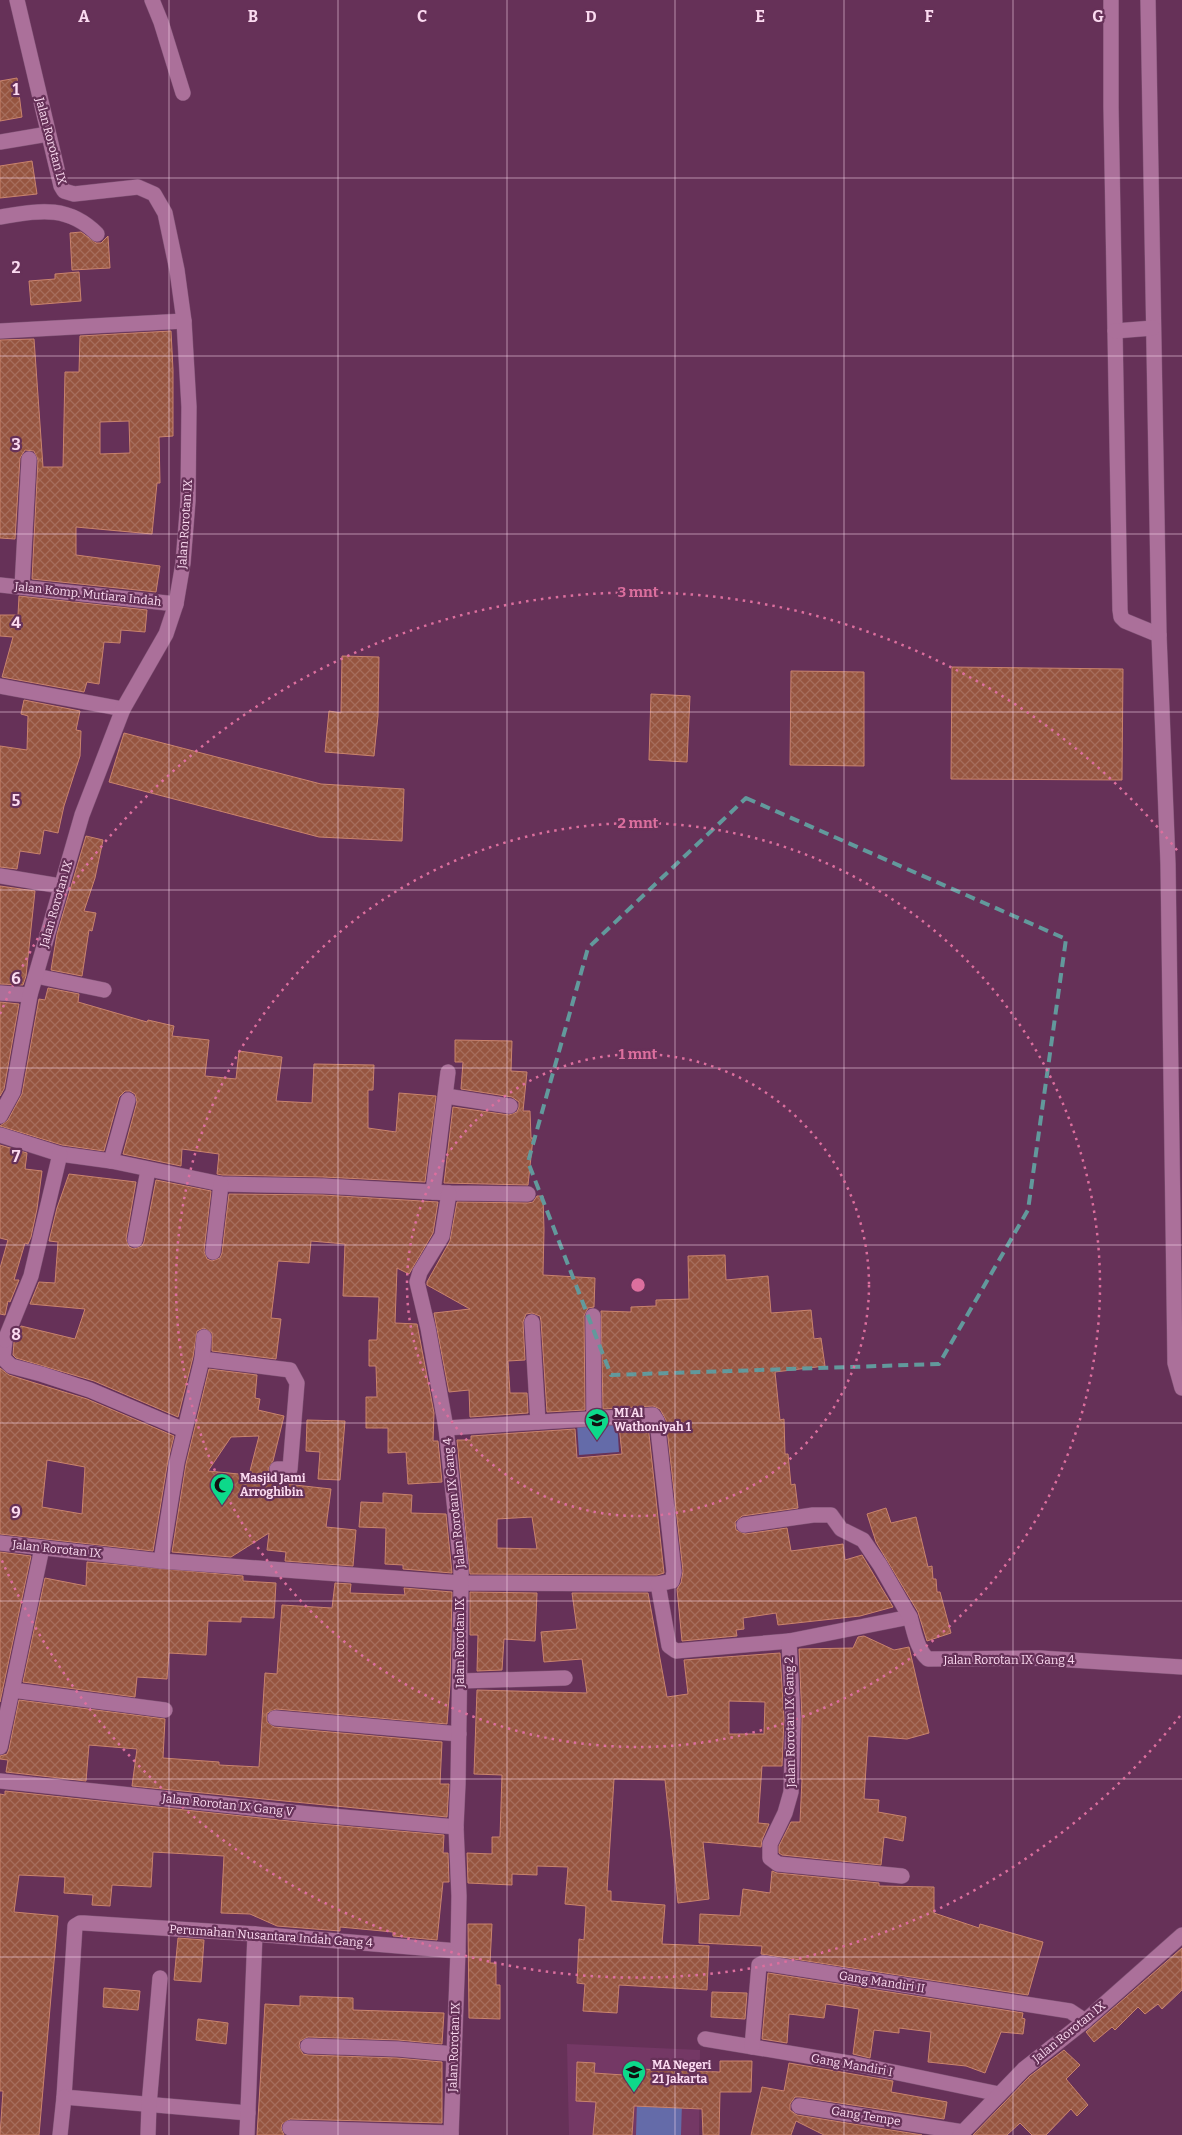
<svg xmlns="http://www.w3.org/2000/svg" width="1182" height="2135" font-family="Bitter,serif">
<defs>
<pattern id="building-cross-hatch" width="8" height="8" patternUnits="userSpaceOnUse" patternTransform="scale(1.25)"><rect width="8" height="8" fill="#965540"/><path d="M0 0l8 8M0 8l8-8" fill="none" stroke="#a66d5c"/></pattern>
</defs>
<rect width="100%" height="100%" fill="#663158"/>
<polygon fill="#743865" points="567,2044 700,2050 699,2135 569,2135"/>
<g fill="#646ba9">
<polygon points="617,1421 619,1452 579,1455 577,1424"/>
<polygon points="637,2101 682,2102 681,2135 636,2135"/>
</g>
<g fill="url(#building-cross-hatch)" stroke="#c9836d" fill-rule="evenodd">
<polygon points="17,78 22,117 0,121 0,81"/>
<polygon points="32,161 37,194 0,198 0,166"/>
<polygon points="81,232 96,243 101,243 108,236 110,268 72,270 70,233"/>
<polygon points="79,272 81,301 31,305 29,281 55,279 55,274"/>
<path d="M171,331L173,370V436L159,437L160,483H157L152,534L76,527V555L160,566L156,592L32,579L38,460L34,451L25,450L20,458L15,539L0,538V340L34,339L43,467H63L65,372H79L80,336ZM129,421L130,453L100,454V422Z"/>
<polygon points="19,596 147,610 145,632 121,630 120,643 104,642 99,684 87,682 84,692 2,677 13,637 0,636 0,615 18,615"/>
<polygon points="342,656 379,657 378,716 374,756 325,752 329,711 341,713"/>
<polygon points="952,667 1123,669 1122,780 951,779"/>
<polygon points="791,671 864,672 864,766 790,765"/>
<polygon points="651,694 690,696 687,762 649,760"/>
<polygon points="24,700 80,711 76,730 81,731 80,756 64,806 58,833 44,830 40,854 20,851 17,869 0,867 0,746 27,750 28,716 21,714"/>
<polygon points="124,733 321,784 404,789 402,841 319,837 109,782"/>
<polygon points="86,836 103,840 95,878 84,911 96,913 92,931 89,930 82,976 51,970 57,934"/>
<polygon points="0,886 35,891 26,976 23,985 0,984"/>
<polygon points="48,988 79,994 78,1002 147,1022 148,1020 174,1026 172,1036 209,1040 205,1076 236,1079 239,1051 282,1057 276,1101 312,1103 314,1064 374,1065 373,1090 368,1090 368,1128 396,1132 399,1093 436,1096 425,1182 323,1177 222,1175 217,1174 219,1154 182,1149 181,1166 123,1154 137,1102 135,1094 130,1091 125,1091 119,1097 104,1151 62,1145 0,1126 8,1120 22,1094 39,999 45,1000"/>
<polygon points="0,1002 19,1004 4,1089 0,1096"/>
<polygon points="455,1040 512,1041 511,1071 527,1072 523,1111 530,1111 531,1138 533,1138 528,1185 444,1183 453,1107 509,1115 517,1112 519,1107 519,1102 512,1097 461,1089 463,1062 455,1062"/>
<polygon points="0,1145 27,1153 25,1169 42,1171 37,1209 31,1237 28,1244 25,1243 14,1280 19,1280 10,1302 8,1301 5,1315 0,1314 0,1268 8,1240 0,1238"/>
<polygon points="69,1174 136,1182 126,1239 129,1247 134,1249 142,1246 144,1242 156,1180 211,1191 204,1251 207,1259 212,1261 220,1258 222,1253 229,1194 323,1195 438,1202 433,1233 409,1274 397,1268 395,1323 417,1324 434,1413 433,1441 438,1441 442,1482 408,1484 406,1452 388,1453 388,1428 366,1428 366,1397 377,1397 376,1366 369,1366 369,1340 377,1340 379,1297 343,1296 345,1244 311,1241 309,1263 278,1261 271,1318 281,1319 276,1359 212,1351 212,1333 204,1328 197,1331 193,1357 178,1417 94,1381 16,1358 13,1355 14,1342 21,1326 75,1339 85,1309 30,1304 39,1282 55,1283 58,1242 49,1241 57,1208"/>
<polygon points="537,1196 543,1196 544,1230 543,1275 595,1278 594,1307 588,1308 584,1316 585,1410 547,1412 541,1321 540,1316 532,1313 526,1314 523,1322 525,1360 508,1361 510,1393 527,1393 528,1413 470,1417 469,1390 449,1392 434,1313 470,1309 427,1285 427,1282 450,1241 457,1202 528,1203 533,1202"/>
<polygon points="725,1255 726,1280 768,1276 771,1313 811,1310 814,1339 821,1338 825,1366 775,1372 780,1420 784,1419 785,1454 788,1454 791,1485 795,1484 798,1508 742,1516 735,1522 736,1530 745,1534 787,1528 791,1551 843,1544 845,1560 862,1555 893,1607 860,1616 778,1625 776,1613 743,1618 744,1629 736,1630 737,1636 682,1641 677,1589 681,1583 683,1571 666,1420 660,1409 653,1406 603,1409 601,1311 631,1312 631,1307 656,1306 656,1300 689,1299 688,1256"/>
<path d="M0,1368L9,1375L87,1399L174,1436L168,1460L153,1551L0,1534ZM47,1460L85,1467L82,1514L42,1507Z"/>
<path d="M209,1369L257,1375L255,1398L260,1399L258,1410L284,1416L273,1461L268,1469L270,1474L268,1482L331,1489L326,1527L356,1530L353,1566L285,1561L286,1552L267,1550L269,1533L231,1557L172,1552L186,1464ZM259,1436L249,1475L208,1471L231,1437Z"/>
<polygon points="307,1420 345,1421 340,1480 318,1479 320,1452 306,1451"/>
<path d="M648,1425L664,1573L657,1575L470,1574L457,1440H471V1436L575,1429L577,1458L622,1454L619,1426ZM532,1517L537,1549L497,1548V1519Z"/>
<polygon points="383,1493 412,1495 411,1513 446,1514 452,1573 403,1569 403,1565 385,1564 386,1528 359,1527 361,1502 383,1503"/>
<polygon points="886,1508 891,1523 916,1517 928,1567 932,1566 933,1579 936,1579 937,1592 940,1592 951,1633 927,1641 918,1612 876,1542 867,1514"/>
<polygon points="0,1552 31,1556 0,1702"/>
<polygon points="87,1562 243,1576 243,1581 276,1583 274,1618 241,1617 241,1622 208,1621 206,1655 169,1653 167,1679 137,1677 135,1697 23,1682 45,1578 86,1586"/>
<polygon points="335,1583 351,1584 350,1593 405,1595 404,1588 452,1592 450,1685 447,1724 276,1709 267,1713 267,1722 274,1727 442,1742 440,1784 449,1784 447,1817 132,1786 137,1749 89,1745 86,1781 6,1772 8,1760 0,1759 0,1756 7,1754 9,1749 19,1700 165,1719 163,1758 219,1762 219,1765 259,1767 265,1673 277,1674 282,1605 332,1608"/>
<polygon points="470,1592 537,1593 535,1641 504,1639 502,1670 477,1671 478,1635 470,1635"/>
<path d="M572,1593H648L667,1697L688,1694L684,1660L780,1653L784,1719L782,1766H762L758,1823L769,1824L762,1840L761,1847L703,1842L709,1899L678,1903L665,1780L614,1779L607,1891H611V1901L665,1905L662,1944L709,1946L707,1990L619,1985L617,2013L583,2011L585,1984L577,1983L579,1939L584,1940L586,1906L565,1904L568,1867L537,1866V1875L512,1874V1885L468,1883L467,1853L492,1854V1837H500L502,1775L474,1774L477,1690L587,1693L582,1659L544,1662L541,1632L577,1629ZM729,1701L765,1702L764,1734H729Z"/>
<polygon points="864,1636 894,1650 909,1647 929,1733 907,1739 868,1736 864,1799 879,1800 878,1812 906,1817 903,1841 884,1837 881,1865 782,1855 779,1853 779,1846 791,1822 800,1822 802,1779 801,1779 802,1719 799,1649 853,1648 858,1637"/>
<polygon points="5,1791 308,1823 444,1835 443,1853 448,1853 449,1882 443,1882 437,1940 393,1936 393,1932 340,1927 340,1931 277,1926 250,1914 221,1913 224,1856 153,1852 151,1887 112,1885 110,1906 92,1905 93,1895 64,1893 65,1877 19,1875 14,1912 58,1916 39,2135 0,2135 3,2091 0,2091 0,1794 5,1795"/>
<polygon points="772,1871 777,1873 879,1883 879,1886 934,1887 934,1913 979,1928 980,1924 1043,1942 1028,1995 761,1954 762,1946 699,1943 700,1914 740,1916 743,1889 770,1893"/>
<polygon points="468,1924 492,1924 490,1963 496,1963 496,1985 500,1985 500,2019 469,2018"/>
<polygon points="178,1938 204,1940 201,1982 174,1980"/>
<polygon points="1182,1948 1182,1990 1162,2009 1158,2004 1145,2014 1138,2007 1115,2030 1112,2027 1094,2042 1086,2032"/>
<polygon points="768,1973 1023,2013 1022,2018 1025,2019 1023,2034 1001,2032 985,2073 966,2066 928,2062 931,2032 899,2028 899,2033 874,2030 870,2058 853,2054 859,2009 826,2004 824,2018 789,2014 787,2043 762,2039"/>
<polygon points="104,1988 140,1991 138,2010 103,2007"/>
<polygon points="712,1992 747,1993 745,2019 711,2017"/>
<polygon points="300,1996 353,1998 353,2010 444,2013 442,2044 398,2040 308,2037 300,2041 299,2046 303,2054 308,2055 397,2058 442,2062 442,2123 290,2119 282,2124 281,2128 284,2135 257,2135 265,2004 300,2006"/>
<polygon points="198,2019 228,2023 226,2044 196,2040"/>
<polygon points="1064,2050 1080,2065 1066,2079 1088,2105 1077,2116 1071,2109 1046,2135 1032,2135 1020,2123 1007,2135 973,2135 1030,2076"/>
<polygon points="720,2061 752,2061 751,2092 720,2092 719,2135 703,2135 702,2109 634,2106 632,2135 593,2135 596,2102 576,2101 577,2062 595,2063 594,2073 638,2076 638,2069 720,2072"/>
<polygon points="789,2063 893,2081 891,2092 947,2102 944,2119 800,2097 795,2097 790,2104 790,2110 797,2115 922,2135 824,2135 796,2121 791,2135 751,2135 762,2087 784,2091"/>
</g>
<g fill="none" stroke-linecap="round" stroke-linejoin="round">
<g stroke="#7e5173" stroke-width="16">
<g id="street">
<polyline points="152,0 161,22 183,93"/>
<polyline points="1111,0 1111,107 1120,610 1121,617 1125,621 1159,635"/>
<polyline points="1148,0 1159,635 1168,864 1175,1363 1182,1388"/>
<polyline points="0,142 48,134"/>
<path d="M0,217C38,211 67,204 97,234"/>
<polyline points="0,331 184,321"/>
<polyline points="1115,331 1153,328"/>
<polyline points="0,585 176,604"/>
<polyline points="22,587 29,459"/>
<polyline points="0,686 123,709"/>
<polyline points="0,876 60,886"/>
<polyline points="36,976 104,990"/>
<polyline points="0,993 30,995"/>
<polyline points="446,1096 510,1106"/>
<polyline points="0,1135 60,1154 111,1161 221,1184 323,1186 449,1193 528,1194"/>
<polyline points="111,1161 128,1100"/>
<polyline points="433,1192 448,1072"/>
<path d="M449,1193L442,1236L420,1272L417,1282L428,1328L446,1428L461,1566V1583L658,1584L669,1646L676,1651L789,1641L910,1617C914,1630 917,1650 928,1659L1040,1658L1182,1667"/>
<polyline points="135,1240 148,1170"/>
<polyline points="213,1252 221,1184"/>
<polyline points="593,1316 594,1418"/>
<polyline points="532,1322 538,1422"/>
<polyline points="0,1340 5,1340 3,1358 11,1366 41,1374 90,1390 184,1430"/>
<polyline points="5,1340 31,1276 60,1154"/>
<polyline points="202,1359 290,1370 297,1383 290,1469 277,1469"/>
<polyline points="446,1428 653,1415 657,1421 674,1572 672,1581 658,1584"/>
<polyline points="744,1525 813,1515 831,1515 841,1529 863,1540 880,1565 910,1617"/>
<polyline points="161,1561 177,1462 202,1359 204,1337"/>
<polyline points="789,1641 793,1719 791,1792 785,1813 770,1844 770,1858 778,1864 902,1876"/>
<polyline points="460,1681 565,1678"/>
<polyline points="12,1690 165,1710"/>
<polyline points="275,1718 459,1734"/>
<polyline points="0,1747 42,1548"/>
<polyline points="0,1781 309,1814 456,1827"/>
<polyline points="705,2039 855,2064 999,2094"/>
<polyline points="308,2046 398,2049 454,2054"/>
<polyline points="752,2047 759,1965 763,1963 1070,2011 1085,2021"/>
<polyline points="799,2106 963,2132"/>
<polyline points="248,2113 64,2097 75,1926 80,1923 84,1923 255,1934 458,1951"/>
<polyline points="290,2128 451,2133"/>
<polyline points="60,2135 64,2097"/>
<polyline points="148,2135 149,2105 160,1978"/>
<polyline points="247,2135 255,1934"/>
</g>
</g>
<g stroke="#7e5173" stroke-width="16">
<g id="secondary">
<polyline points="0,1116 13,1092 30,995 82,815 123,709 166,634 176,604 183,563 188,501 189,407 184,321 177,270 165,213 154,194 138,187 74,194 64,191 61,186 17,0"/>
<polyline points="0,1543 161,1561 461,1583 458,1784 456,1827 459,1896 458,1951 451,2135"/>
<polyline points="960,2135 1024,2069 1085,2021 1182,1935"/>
</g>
</g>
<use href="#street" stroke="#ab709a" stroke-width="15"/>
<use href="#secondary" stroke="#ab709a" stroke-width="15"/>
</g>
<path fill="none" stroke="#62999c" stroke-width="4" stroke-dasharray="10 6" stroke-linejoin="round" d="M746,798L1066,939L1028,1210L939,1364L611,1375L528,1162L588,948Z"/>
<path fill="none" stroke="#fbdaf0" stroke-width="1" stroke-opacity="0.55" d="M169,0V2135M338,0V2135M507,0V2135M675,0V2135M844,0V2135M1013,0V2135M0,178H1182M0,356H1182M0,534H1182M0,712H1182M0,890H1182M0,1068H1182M0,1245H1182M0,1423H1182M0,1601H1182M0,1779H1182M0,1957H1182"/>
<g fill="none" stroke="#dc6f9e" stroke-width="2.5" stroke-dasharray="2.5 5">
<circle cx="638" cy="1285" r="231"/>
<circle cx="638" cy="1285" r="462"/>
<path d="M1180 1716A693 693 0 0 1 0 1556M0 1014A693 693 0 0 1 1180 854"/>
</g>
<defs>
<g id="school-pin" transform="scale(1.25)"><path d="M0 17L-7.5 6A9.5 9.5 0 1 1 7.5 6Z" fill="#0dd98a" stroke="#663158"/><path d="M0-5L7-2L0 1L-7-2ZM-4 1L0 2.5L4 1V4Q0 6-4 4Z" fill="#111"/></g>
<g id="mosque-pin" transform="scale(1.25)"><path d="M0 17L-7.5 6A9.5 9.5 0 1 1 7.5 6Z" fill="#0dd98a" stroke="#663158"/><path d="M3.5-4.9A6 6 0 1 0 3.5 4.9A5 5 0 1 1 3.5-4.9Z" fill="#111"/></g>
</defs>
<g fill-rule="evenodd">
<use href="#school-pin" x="597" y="1420"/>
<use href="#mosque-pin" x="222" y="1485"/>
<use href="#school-pin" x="634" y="2072"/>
</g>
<g text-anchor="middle" stroke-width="4.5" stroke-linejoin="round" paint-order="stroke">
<g font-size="12" fill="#fbdaf0" stroke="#663158">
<text transform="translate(51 141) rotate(75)" y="4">Jalan Rorotan IX</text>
<text transform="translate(185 524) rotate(-86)" y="4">Jalan Rorotan IX</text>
<text transform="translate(88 594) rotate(6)" y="4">Jalan Komp. Mutiara Indah</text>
<text transform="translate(56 904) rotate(-74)" y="4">Jalan Rorotan IX</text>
<text transform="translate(454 1503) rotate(-96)" y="4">Jalan Rorotan IX Gang 4</text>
<text transform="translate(57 1549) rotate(6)" y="4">Jalan Rorotan IX</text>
<text transform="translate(460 1643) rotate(-90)" y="4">Jalan Rorotan IX</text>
<text x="1009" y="1664">Jalan Rorotan IX Gang 4</text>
<text transform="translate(790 1722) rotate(-91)" y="4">Jalan Rorotan IX Gang 2</text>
<text transform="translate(228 1805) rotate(6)" y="4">Jalan Rorotan IX Gang V</text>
<text transform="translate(271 1936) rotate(4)" y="4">Perumahan Nusantara Indah Gang 4</text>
<text transform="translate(882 1982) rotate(9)" y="4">Gang Mandiri II</text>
<text transform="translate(1069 2032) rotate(-39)" y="4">Jalan Rorotan IX</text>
<text transform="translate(454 2047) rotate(-88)" y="4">Jalan Rorotan IX</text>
<text transform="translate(852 2065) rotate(10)" y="4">Gang Mandiri I</text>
<text transform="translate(866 2116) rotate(9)" y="4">Gang Tempe</text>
</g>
<g font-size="12" font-weight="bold" fill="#fbdaf0" stroke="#663158" text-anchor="start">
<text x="614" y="1417">MI Al<tspan x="614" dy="14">Wathoniyah 1</tspan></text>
<text x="240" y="1482">Masjid Jami<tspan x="240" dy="14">Arroghibin</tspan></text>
<text x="652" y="2069">MA Negeri<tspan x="652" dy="14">21 Jakarta</tspan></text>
</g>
</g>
<g font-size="16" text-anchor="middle" font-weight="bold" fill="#fbdaf0" stroke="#663158" stroke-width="4.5" stroke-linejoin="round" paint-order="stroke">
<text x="84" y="22">A</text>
<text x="253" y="22">B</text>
<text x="422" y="22">C</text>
<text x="591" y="22">D</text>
<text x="760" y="22">E</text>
<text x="929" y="22">F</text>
<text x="1098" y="22">G</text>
<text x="16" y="95">1</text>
<text x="16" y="273">2</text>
<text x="16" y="450">3</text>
<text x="16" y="628">4</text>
<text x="16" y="806">5</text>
<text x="16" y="984">6</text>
<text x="16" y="1162">7</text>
<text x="16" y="1340">8</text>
<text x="16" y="1518">9</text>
</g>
<circle cx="638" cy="1285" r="8" fill="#dc6f9e" stroke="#663158" stroke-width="2.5"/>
<g font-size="15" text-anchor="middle" font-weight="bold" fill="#dc6f9e" stroke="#663158" stroke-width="4.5" stroke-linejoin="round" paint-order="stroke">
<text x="638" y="597">3 mnt</text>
<text x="638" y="828">2 mnt</text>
<text x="638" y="1059">1 mnt</text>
</g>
</svg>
